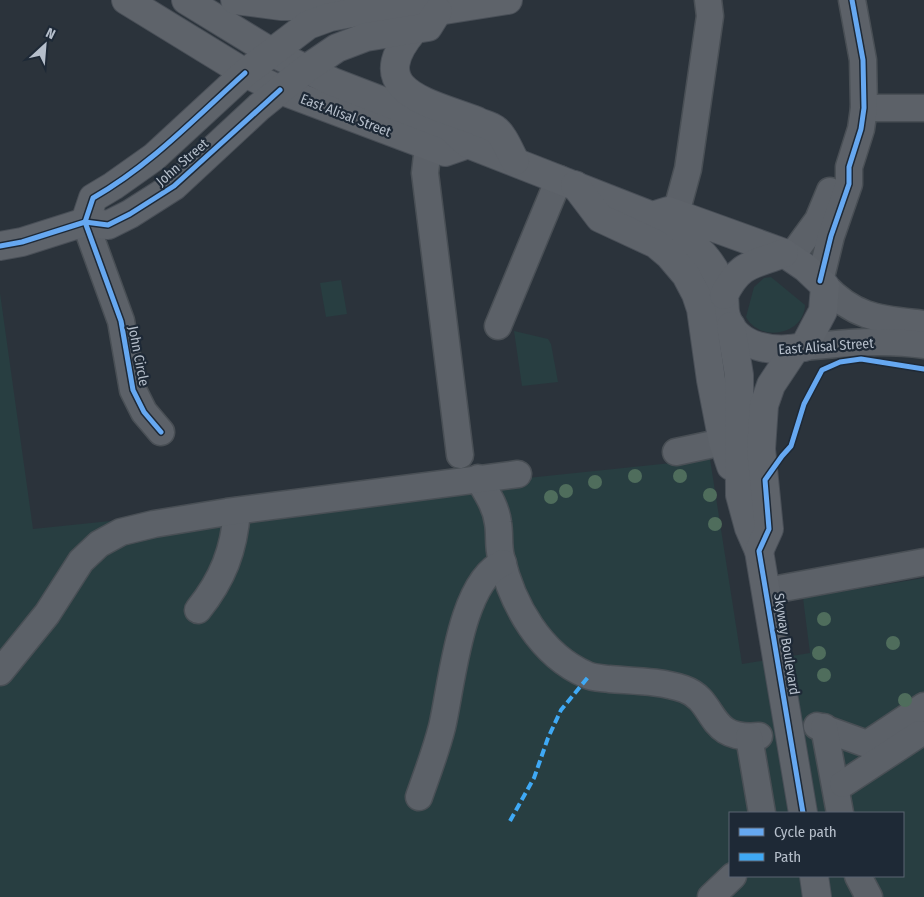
<svg xmlns="http://www.w3.org/2000/svg" width="924" height="897" font-family="'Fira Sans Condensed',sans-serif">
<rect width="100%" height="100%" fill="#2b333b"/>
<g fill="#283e41" fill-rule="evenodd">
<path d="M771,277L805,305C804,335 760,343 746,317L754,287L764,278Z"/>
<polygon points="341,280 347,314 326,317 320,283"/>
<path d="M0,293L33,529L710,459L742,664L810,653L803,598L924,578V897H0ZM730,813H903V876H730Z"/>
<polygon points="514,331 548,339 551,344 558,382 522,386"/>
</g>
<g fill="none" stroke-linecap="round" stroke-linejoin="round">
<g stroke="#494f55" stroke-width="29">
<g id="minor">
<polyline points="864,108 924,108"/>
<polyline points="428,146 425,173 460,455"/>
<polyline points="676,213 688,169 710,16 708,0"/>
<polyline points="85,222 121,321 133,390 144,412 161,432"/>
<polyline points="791,257 818,220 830,191"/>
<polyline points="820,281 831,236 849,184 849,167 861,129 864,108 863,60 852,0"/>
<path d="M825,286C856,319 882,319 924,324"/>
<polyline points="498,326 559,179"/>
<path d="M804,347C844,343 884,339 924,345"/>
<polyline points="676,452 723,442"/>
<path d="M478,478C486,492 496,506 498,523C500,534 498,546 501,557C512,604 540,655 587,675C593,678 602,678 609,679C633,681 661,681 684,689C718,701 705,741 759,736"/>
<polyline points="767,591 924,562"/>
<path d="M198,610C223,579 234,550 237,511"/>
<polyline points="0,672 47,614 81,561 99,544 121,532 154,524 227,512 518,474"/>
<polyline points="817,726 867,744 924,706"/>
<polyline points="824,727 840,813"/>
<polyline points="749,737 762,813"/>
<polyline points="843,784 919,734"/>
<path d="M419,797C427,774 436,751 442,727C452,685 460,582 503,563"/>
<polyline points="858,876 869,897"/>
<polyline points="711,897 733,876"/>
</g>
</g>
<g stroke="#494f57" stroke-width="30">
<g id="major">
<polyline points="126,0 245,73 280,90 445,152 468,144"/>
<path d="M186,0L271,52L333,82L450,127L468,144L652,216L668,211L784,253L806,268L825,286L823,311L804,347C775,353 736,349 726,316C724,310 725,304 724,297C723,284 715,269 707,259C696,244 676,237 659,230L652,216"/>
<polyline points="235,0 281,6 339,6"/>
<path d="M413,31C362,92 431,103 477,121C482,124 490,125 495,129C503,134 510,152 515,161"/>
<polyline points="575,185 600,218 656,244 669,255 686,275 696,294 701,309 711,380 723,442 731,466"/>
<polyline points="85,222 93,198 113,186 154,157 245,73 308,25 330,17 368,10 420,2 438,11 508,0"/>
<polyline points="0,246 22,242 85,222 108,225 130,214 174,186 259,107 306,69 337,48 366,37 428,27 438,11"/>
<path d="M724,295C740,262 754,265 784,253"/>
<polyline points="731,326 739,375 740,495 749,528 759,551 803,813"/>
<polyline points="759,551 769,529 761,449 764,405 771,385 795,349"/>
<polyline points="814,876 817,897"/>
</g>
</g>
<use href="#minor" stroke="#5c6168" stroke-width="26"/>
<use href="#major" stroke="#5e636a" stroke-width="28"/>
<polyline stroke="#3fa9f5" stroke-width="4" stroke-dasharray="8 4" stroke-linecap="butt" points="510,821 534,778 548,738 561,710 589,676"/>
<g stroke="#1e2936" stroke-width="8">
<g id="cycleway">
<polyline points="85,222 121,321 133,390 144,412 161,432"/>
<path d="M85,222L93,198C151,165 196,117 245,73"/>
<polyline points="0,246 22,242 85,222 108,225 130,214 174,186 280,90"/>
<polyline points="820,281 831,236 849,184 849,167 861,129 864,108 863,60 852,0"/>
<polyline points="803,813 759,551 769,529 765,480 782,456 791,446 804,404 822,370 840,362 861,359 924,369"/>
</g>
</g>
<use href="#cycleway" stroke="#66a8f1" stroke-width="5"/>
</g>
<g fill="#4f6d5c">
<circle cx="635" cy="476" r="7"/>
<circle cx="680" cy="476" r="7"/>
<circle cx="595" cy="482" r="7"/>
<circle cx="566" cy="491" r="7"/>
<circle cx="710" cy="495" r="7"/>
<circle cx="551" cy="497" r="7"/>
<circle cx="715" cy="524" r="7"/>
<circle cx="824" cy="619" r="7"/>
<circle cx="893" cy="643" r="7"/>
<circle cx="819" cy="653" r="7"/>
<circle cx="824" cy="675" r="7"/>
<circle cx="905" cy="700" r="7"/>
</g>
<g text-anchor="middle" stroke-width="4.5" stroke-linejoin="round" paint-order="stroke">
<g font-size="14" fill="#b6bfcb" stroke="#1e2936">
<text transform="translate(346 115) rotate(21)" y="5">East Alisal Street</text>
<text transform="translate(182 162) rotate(-41)" y="5">John Street</text>
<text transform="translate(826 346) rotate(-4)" y="5">East Alisal Street</text>
<text transform="translate(139 356) rotate(79)" y="5">John Circle</text>
<text transform="translate(787 644) rotate(81)" y="5">Skyway Boulevard</text>
</g>
</g>
<rect x="729" y="812" width="175" height="65" fill="#1e2936" stroke="#5b6572"/>
<rect x="739" y="828" width="25" height="8" fill="#66a8f1" stroke="#5b6572"/>
<text x="774" y="837" font-size="15" fill="#b6bfcb">Cycle path</text>
<rect x="739" y="853" width="25" height="8" fill="#3fa9f5" stroke="#5b6572"/>
<text x="774" y="862" font-size="15" fill="#b6bfcb">Path</text>
<g transform="translate(45 45) rotate(26)" stroke="#1e2936" stroke-width="4" paint-order="stroke">
<path d="M0-4L9 19L0 12L-9 19Z" fill="#b6bfcb"/>
<text y="-8" font-size="14" font-weight="bold" text-anchor="middle" fill="#b6bfcb">N</text>
</g>
</svg>
